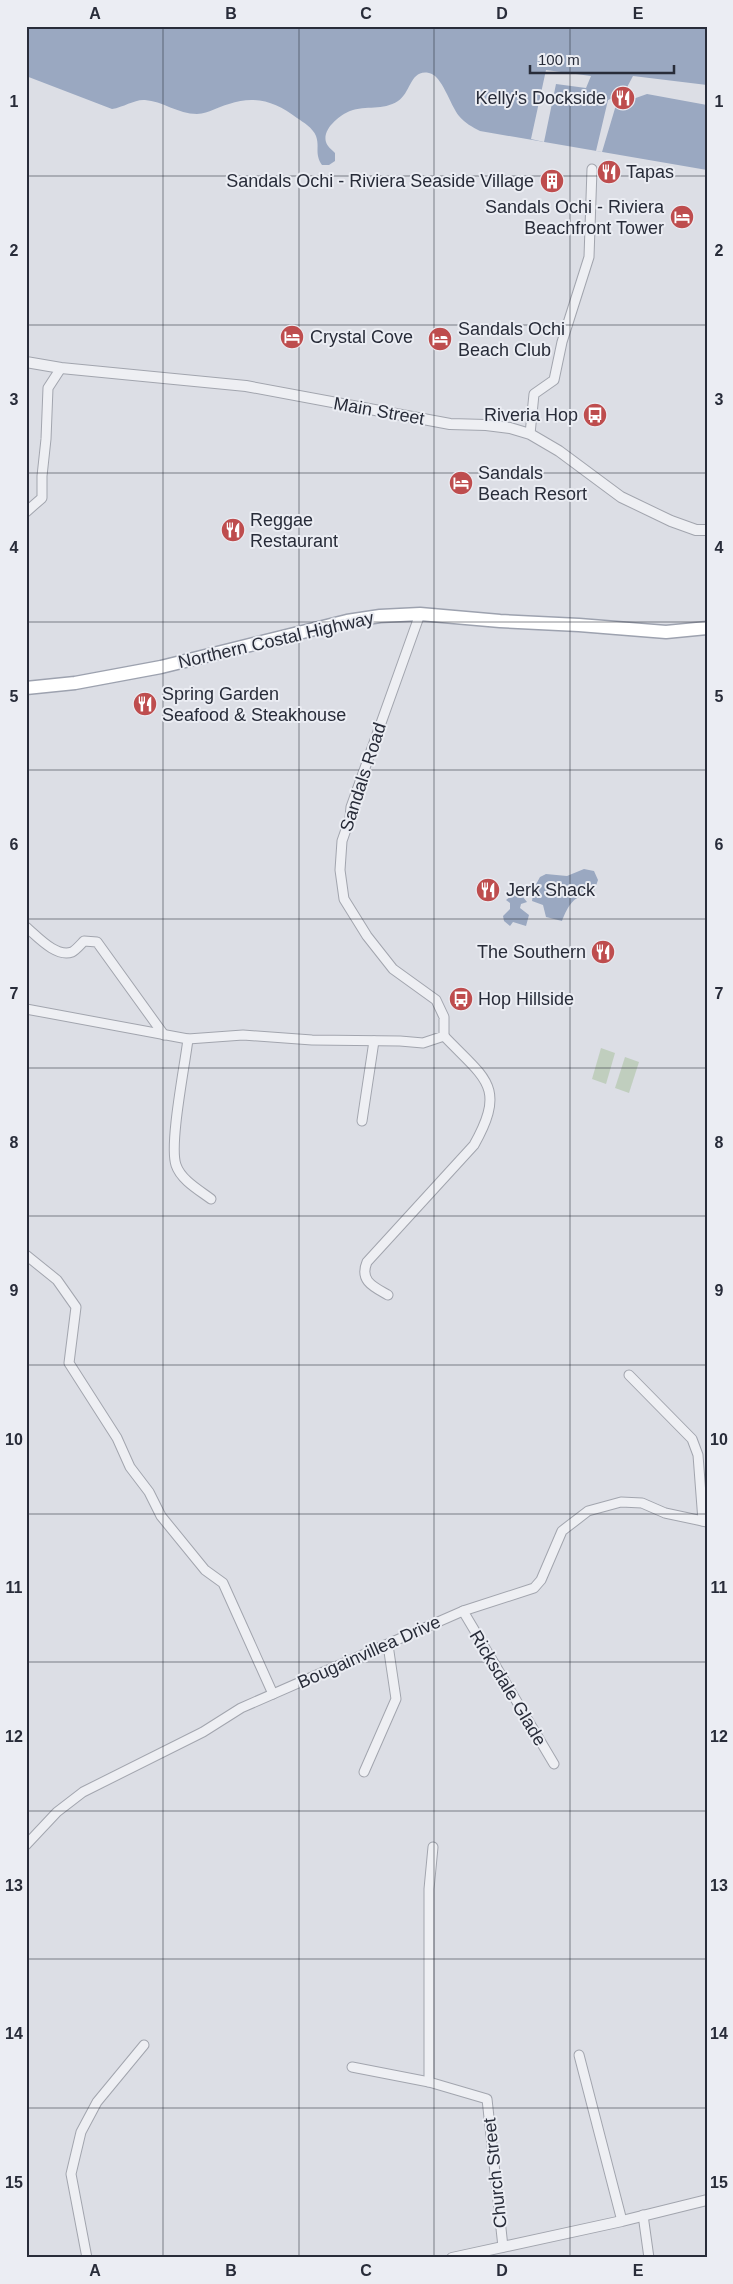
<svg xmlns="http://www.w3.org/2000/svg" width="733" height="2284" font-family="Helvetica,sans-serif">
<rect width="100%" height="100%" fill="#dcdee5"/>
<g fill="#c0cebe">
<polygon points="601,1048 615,1053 606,1084 592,1079"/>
<polygon points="625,1057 639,1062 629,1093 615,1088"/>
</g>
<g fill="#9aa8c1">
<path d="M26,26H707V170L480,131C472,127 465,123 459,116C450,105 442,75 429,73C410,69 411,93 398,101C383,111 366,105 350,111C340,115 322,129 326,142C327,146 332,150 335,153V161L329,165H322C314,153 320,147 316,136C313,128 303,122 297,118C276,102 255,95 229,104C217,107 210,113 197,114C178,114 162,101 145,100C135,99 124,107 112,109L26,76Z"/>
<path d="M584,869L594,871L598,880L592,897C575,891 567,908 562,921L546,917L543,905L532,901L534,888L540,877L546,874L567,876Z"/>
<polygon points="514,894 523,897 527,902 521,904 520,908 529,915 526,926 513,922 510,926 504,921 503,916 510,909 510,903 506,900"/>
</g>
<g fill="#dcdee5">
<polygon points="546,70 591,76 586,88 556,84 544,142 531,139"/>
<polygon points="633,76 707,85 707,105 647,94 616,105 602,152 596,151 608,100 624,93"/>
</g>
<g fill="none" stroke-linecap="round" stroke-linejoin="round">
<g stroke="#a2a5ae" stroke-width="11">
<g id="minor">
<polyline points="530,434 534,394 554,380 562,342 589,257 592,169"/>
<polyline points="26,512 42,498 42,476 46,439 48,388 61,368"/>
<path d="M26,927C37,936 56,958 72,952C76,950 81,944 84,941L97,942L164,1035"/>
<polyline points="26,1009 188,1039 243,1035 312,1040 400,1041 423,1043 444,1036 444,1017 436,1000 393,969 367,936 344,899 340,870 342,841 350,818 351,807 420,614"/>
<path d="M188,1039C185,1065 169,1144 176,1165C181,1180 199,1190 211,1199"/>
<polyline points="362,1121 374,1041"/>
<polyline points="26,1255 57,1280 76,1307 69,1363 117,1438 130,1467 149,1492 161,1516 205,1570 223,1583 273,1694"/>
<path d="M388,1295C374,1287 359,1281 367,1262L474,1145C507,1086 485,1079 444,1036"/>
<polyline points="629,1375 692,1439 698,1455 703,1521"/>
<polyline points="463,1611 554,1764"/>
<polyline points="364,1772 396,1699 388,1645"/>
<polyline points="26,1845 57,1812 83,1792 203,1732 241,1708 463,1611 534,1588 541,1580 562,1531 588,1511 621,1502 642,1503 665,1513 707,1522"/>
<polyline points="579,2055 622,2221"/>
<polyline points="352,2067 429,2082 487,2099 503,2247"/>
<polyline points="429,2082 429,1889 433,1847"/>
<polyline points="643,2215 649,2258"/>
<polyline points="87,2258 71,2174 81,2132 97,2102 144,2045"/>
</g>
</g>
<g stroke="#a2a5ae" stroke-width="12">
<g id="tertiary">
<polyline points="26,362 61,368 246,386 450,424 486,425 510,428 530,434 559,451 621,497 671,521 696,530 707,530"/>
<polyline points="452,2258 622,2221 707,2200"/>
</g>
</g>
<g stroke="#9da2af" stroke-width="15">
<polyline id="primary" points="26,688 75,683 161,667 347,621 380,616 420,614 500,621 579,625 666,632 707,628"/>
</g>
<use href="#minor" stroke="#eeeff3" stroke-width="9"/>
<use href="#tertiary" stroke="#eeeff3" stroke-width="10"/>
<use href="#primary" stroke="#fff" stroke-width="12"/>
</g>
<path fill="none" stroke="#282c39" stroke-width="1" stroke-opacity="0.55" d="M163,26V2258M299,26V2258M434,26V2258M570,26V2258M26,176H707M26,325H707M26,473H707M26,622H707M26,770H707M26,919H707M26,1068H707M26,1216H707M26,1365H707M26,1514H707M26,1662H707M26,1811H707M26,1959H707M26,2108H707"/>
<defs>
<g id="restaurant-disc" transform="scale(1.25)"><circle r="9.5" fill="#be4d4e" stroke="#ebedf3"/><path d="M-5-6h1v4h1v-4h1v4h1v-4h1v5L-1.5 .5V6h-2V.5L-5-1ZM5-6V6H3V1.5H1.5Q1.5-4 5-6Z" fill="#fff"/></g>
<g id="building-disc" transform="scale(1.25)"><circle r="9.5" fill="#be4d4e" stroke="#ebedf3"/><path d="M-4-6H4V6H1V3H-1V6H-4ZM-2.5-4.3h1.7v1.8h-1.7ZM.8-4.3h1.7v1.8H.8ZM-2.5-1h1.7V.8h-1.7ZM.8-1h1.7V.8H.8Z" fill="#fff"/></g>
<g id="hotel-disc" transform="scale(1.25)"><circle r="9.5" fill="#be4d4e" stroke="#ebedf3"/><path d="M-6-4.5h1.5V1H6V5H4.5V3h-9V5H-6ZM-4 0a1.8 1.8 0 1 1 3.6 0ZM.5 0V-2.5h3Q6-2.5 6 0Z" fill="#fff"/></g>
<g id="bus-disc" transform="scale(1.25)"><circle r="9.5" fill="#be4d4e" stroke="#ebedf3"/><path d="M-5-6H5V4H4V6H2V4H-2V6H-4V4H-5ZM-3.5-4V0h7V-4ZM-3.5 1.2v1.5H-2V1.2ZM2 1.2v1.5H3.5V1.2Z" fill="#fff"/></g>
</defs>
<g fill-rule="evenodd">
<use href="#restaurant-disc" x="623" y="98"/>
<use href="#restaurant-disc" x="609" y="172"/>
<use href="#building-disc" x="552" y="181"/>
<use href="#hotel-disc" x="682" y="217"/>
<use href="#hotel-disc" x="292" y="337"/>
<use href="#hotel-disc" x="440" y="339"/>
<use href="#bus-disc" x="595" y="415"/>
<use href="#hotel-disc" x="461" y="483"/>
<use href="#restaurant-disc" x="233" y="530"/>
<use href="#restaurant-disc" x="145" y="704"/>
<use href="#restaurant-disc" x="488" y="890"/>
<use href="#restaurant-disc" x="603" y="952"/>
<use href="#bus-disc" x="461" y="999"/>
</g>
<g text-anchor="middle" stroke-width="4" stroke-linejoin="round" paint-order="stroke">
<g font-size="18" fill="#282c39" stroke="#ebedf3" text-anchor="start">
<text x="606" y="104" text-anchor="end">Kelly's Dockside</text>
<text x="626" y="178">Tapas</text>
<text x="534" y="187" text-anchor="end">Sandals Ochi - Riviera Seaside Village</text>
<text x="664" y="213" text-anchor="end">Sandals Ochi - Riviera<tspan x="664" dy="21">Beachfront Tower</tspan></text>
<text x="458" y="335">Sandals Ochi<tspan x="458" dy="21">Beach Club</tspan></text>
<text x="310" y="343">Crystal Cove</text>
<text x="578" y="421" text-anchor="end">Riveria Hop</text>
<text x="478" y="479">Sandals<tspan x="478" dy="21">Beach Resort</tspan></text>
<text x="250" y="526">Reggae<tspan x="250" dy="21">Restaurant</tspan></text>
<text x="162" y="700">Spring Garden<tspan x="162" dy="21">Seafood &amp; Steakhouse</tspan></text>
<text x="506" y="896">Jerk Shack</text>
<text x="586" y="958" text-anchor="end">The Southern</text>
<text x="478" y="1005">Hop Hillside</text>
</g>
<g font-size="18" fill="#282c39" stroke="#ebedf3">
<text transform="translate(379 411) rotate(10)" y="6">Main Street</text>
<text transform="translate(276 640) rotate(-13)" y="6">Northern Costal Highway</text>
<text transform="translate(363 777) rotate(-72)" y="6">Sandals Road</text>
<text transform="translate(369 1652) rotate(-24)" y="6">Bougainvillea Drive</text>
<text transform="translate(508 1688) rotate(59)" y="6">Ricksdale Glade</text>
<text transform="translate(495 2173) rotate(-96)" y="6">Church Street</text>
</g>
</g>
<rect width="733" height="2284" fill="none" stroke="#ebedf3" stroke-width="55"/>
<path d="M530 65v8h144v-8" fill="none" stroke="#282c39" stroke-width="2.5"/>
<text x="538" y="65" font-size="15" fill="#282c39" stroke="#ebedf3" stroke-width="4" paint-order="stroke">100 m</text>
<rect x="28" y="28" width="678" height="2228" fill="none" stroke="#282c39" stroke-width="2"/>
<g font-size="16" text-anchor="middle" font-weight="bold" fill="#282c39">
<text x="95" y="19">A</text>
<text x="231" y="19">B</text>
<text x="366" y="19">C</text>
<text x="502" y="19">D</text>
<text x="638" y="19">E</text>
<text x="14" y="107">1</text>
<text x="719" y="107">1</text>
<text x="14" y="256">2</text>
<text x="719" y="256">2</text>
<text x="14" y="405">3</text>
<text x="719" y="405">3</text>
<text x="14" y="553">4</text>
<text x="719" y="553">4</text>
<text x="14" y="702">5</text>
<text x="719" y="702">5</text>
<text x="14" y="850">6</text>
<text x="719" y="850">6</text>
<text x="14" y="999">7</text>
<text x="719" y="999">7</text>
<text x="14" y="1148">8</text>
<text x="719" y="1148">8</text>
<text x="14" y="1296">9</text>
<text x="719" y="1296">9</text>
<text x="14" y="1445">10</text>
<text x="719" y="1445">10</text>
<text x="14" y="1593">11</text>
<text x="719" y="1593">11</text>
<text x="14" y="1742">12</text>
<text x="719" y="1742">12</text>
<text x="14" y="1891">13</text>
<text x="719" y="1891">13</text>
<text x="14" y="2039">14</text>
<text x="719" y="2039">14</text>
<text x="14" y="2188">15</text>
<text x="719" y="2188">15</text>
<text x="95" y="2276">A</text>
<text x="231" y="2276">B</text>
<text x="366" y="2276">C</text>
<text x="502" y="2276">D</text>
<text x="638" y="2276">E</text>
</g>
</svg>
